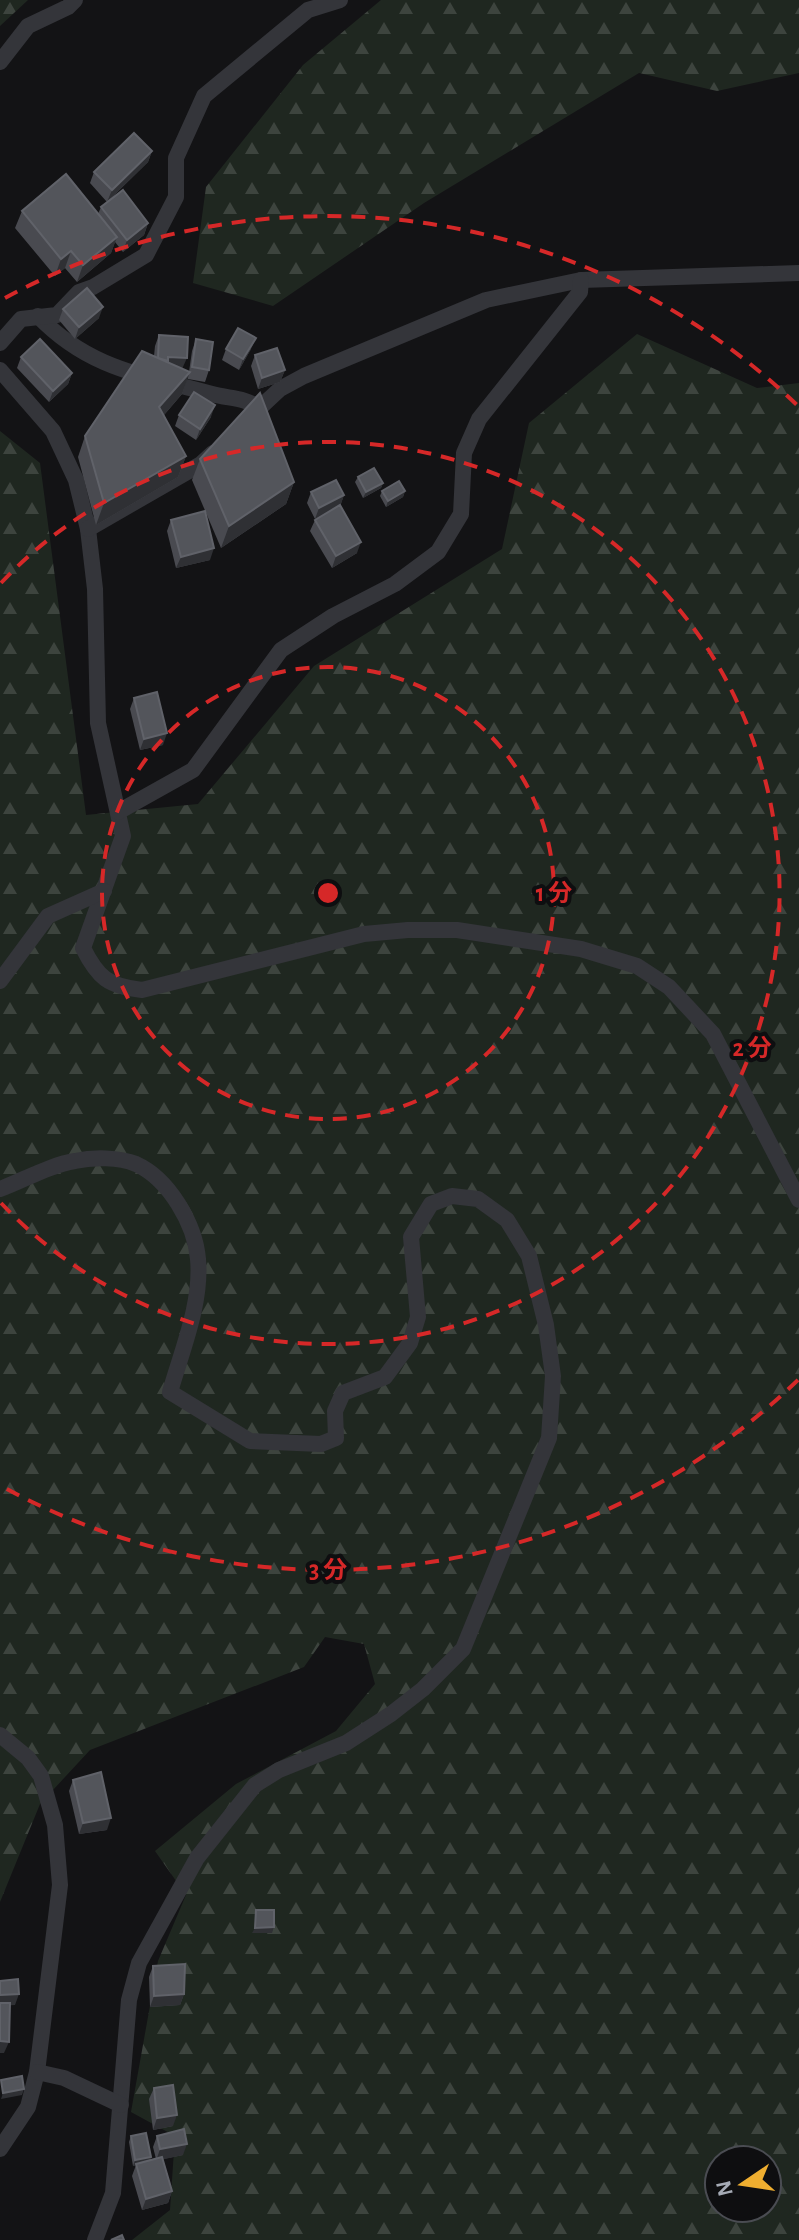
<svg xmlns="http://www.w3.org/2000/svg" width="799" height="2240" font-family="'Alegreya Sans','Noto Sans JP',sans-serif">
<defs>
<pattern id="forest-firs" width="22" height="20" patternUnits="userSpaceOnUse" patternTransform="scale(2)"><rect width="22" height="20" fill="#1f2720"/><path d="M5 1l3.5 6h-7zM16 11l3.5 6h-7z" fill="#3d443e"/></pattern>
</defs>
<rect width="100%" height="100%" fill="#131315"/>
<g fill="url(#forest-firs)" fill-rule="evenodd">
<polygon points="0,0 28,0 0,26"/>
<polygon points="381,0 799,0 799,73 717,91 639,73 424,203 273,306 193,283 206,187 303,65"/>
<path d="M637,334L757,388L799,383V2240H132L170,2210L175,2136L131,2112L158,1961L186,1895L155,1851L236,1784L336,1731L375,1684L364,1644L325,1637L304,1667L90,1750L40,1804L0,1902V431L40,463L86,815L198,804L314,666L502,549L529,423ZM719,2160H767V2208H719Z"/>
</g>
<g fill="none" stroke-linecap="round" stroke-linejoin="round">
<g stroke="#34353a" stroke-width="16">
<polyline points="0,62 28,26 68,7 75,0"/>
<path d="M38,316C90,370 144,375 212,394C230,399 244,397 259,408"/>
<polyline points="0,343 21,319 57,315 79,292 93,287 146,255 176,197 176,158 204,96 308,10 340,0"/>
<path d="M0,370L53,431L76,480L88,529L95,589L98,723L123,836L83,948C98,978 108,986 142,990L364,934L408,930H457L581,949L637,966L669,987L713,1034L799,1200"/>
<polyline points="250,417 280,389 304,376 486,300 581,280 799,273"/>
<polyline points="88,529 201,464 213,453"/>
<polyline points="118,812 193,770 281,650 333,616 395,584 438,552 461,514 464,453 479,419 580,292 581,280"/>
<polyline points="0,981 48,916 104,891"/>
<path d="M0,1189C24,1180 50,1165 75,1161C93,1157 119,1157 136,1164C169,1179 195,1224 198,1259C202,1303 182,1350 170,1392L250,1441L321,1444L336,1438L335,1411L343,1393L385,1377L410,1343L418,1317L411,1237L431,1204L452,1196L478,1199L507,1220L529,1256L546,1325L553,1376L549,1438L463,1649L423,1689L391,1714L346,1743L279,1770L255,1785L197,1858L139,1963L129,2000L113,2193L95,2240"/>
<polyline points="0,1735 28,1758 41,1776 55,1825 60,1885 37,2072 28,2107 0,2149"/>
<polyline points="37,2072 64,2078 121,2105"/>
</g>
</g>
<g fill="#494a50">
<polygon points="152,151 148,162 107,202 90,183 94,172"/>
<polygon points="101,207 148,223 144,235 123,252 115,242 111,253 77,282 65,268 55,276 15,228 22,211 98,214"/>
<polygon points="63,309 99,318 75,339 59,320"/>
<polygon points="159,335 183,369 189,372 192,351 196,339 209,370 205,382 188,379 188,376 182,394 164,415 186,456 178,477 96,525 78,457 85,436 154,356 155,346"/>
<polygon points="226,349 251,349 239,370 222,360"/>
<polygon points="255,355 285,370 280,382 258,389 251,366"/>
<polygon points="21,357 72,373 68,384 49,402 17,368"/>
<polygon points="179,415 211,417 196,440 175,426"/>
<polygon points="200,459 294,482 286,504 221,548 192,480"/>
<polygon points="358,477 383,483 381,488 363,498 355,482"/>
<polygon points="382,491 405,491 403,497 386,507 380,496"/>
<polygon points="311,492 344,495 340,506 357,553 332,568 310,531 315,520 322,516 315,519 307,503"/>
<polygon points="171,520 210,560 176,568 167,531"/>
<polygon points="134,698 163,745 140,750 130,709"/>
<polygon points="73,1780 107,1830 79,1834 69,1791"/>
<polygon points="153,1966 184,1994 180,2005 150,2007 149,1977"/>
<polygon points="154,2088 173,2126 153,2130 149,2099"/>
<polygon points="131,2136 151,2157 150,2160 156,2159 153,2147 157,2136 183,2155 163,2159 172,2191 168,2203 142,2210 132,2176 136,2165 133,2166 129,2142"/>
</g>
<g fill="#2f3034">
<polygon points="152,151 148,162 107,202 112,190"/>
<polygon points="148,223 144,235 123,252 127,240"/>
<polygon points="117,237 111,253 77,282 83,265"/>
<polygon points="71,251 65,268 55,276 61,259"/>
<polygon points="103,307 99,318 75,339 79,327"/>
<polygon points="256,338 251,349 239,370 243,359"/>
<polygon points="168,357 187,358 182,369 165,368"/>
<polygon points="285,370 280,382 258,389 262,378"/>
<polygon points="190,372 182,394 152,429 159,407"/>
<polygon points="72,373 68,384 49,402 53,391"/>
<polygon points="215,405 211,417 196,440 200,429"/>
<polygon points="186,456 178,477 96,525 104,503"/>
<polygon points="294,482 286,504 221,548 229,526"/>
<polygon points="383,483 381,488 363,498 366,492"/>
<polygon points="405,491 403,497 386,507 388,501"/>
<polygon points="344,495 340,507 315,519 319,508"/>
<polygon points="361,542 357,553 332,568 336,556"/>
<polygon points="214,548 210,560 176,568 181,557"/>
<polygon points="167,733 163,745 140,750 144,739"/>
<polygon points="111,1818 107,1830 79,1834 83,1823"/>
<polygon points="274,1927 272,1933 252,1933 255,1928"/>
<polygon points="19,1994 15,2005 0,2006 0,1995"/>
<polygon points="184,1994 180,2005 150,2007 154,1996"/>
<polygon points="0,2041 9,2042 4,2053 0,2053"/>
<polygon points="24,2089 22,2095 1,2099 3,2093"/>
<polygon points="177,2115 173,2126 153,2130 157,2118"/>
<polygon points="187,2144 183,2155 156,2161 160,2149"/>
<polygon points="151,2157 149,2163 133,2166 135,2160"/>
<polygon points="172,2191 168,2203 142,2210 146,2199"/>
</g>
<g fill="#53555b" stroke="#606269" stroke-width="2">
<polygon points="134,133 152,151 112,190 94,172"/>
<polygon points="66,174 117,237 83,265 71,251 61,259 22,211"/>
<polygon points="123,190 148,223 127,240 101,207"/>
<polygon points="87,288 103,307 79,327 63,309"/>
<polygon points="238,328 256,338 243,359 226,349"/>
<polygon points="159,335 188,337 187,358 168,357 168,361 158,358"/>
<polygon points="40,339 72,373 53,391 21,357"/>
<polygon points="196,339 213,342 209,370 192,367"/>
<polygon points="277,348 285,370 262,378 255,355"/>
<polygon points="142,351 190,372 159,407 186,456 104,503 85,436"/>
<polygon points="194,392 215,405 200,429 179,415"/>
<polygon points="260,393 294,482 229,526 200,459"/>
<polygon points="374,468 383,483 366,492 358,477"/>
<polygon points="336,480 344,495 319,508 311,492"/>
<polygon points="399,481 405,491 388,501 382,491"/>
<polygon points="340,505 361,542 336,556 315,520"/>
<polygon points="205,511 214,548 181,557 171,520"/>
<polygon points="157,692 167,733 144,739 134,698"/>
<polygon points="101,1772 111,1818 83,1823 73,1780"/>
<polygon points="256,1910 274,1910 274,1927 255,1928"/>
<polygon points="185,1964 184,1994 154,1996 153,1966"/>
<polygon points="18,1979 19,1994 0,1995 0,1981"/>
<polygon points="0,2003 10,2003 9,2042 0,2041"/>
<polygon points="22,2076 24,2089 3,2093 1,2080"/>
<polygon points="173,2085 177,2115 157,2118 154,2088"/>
<polygon points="184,2129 187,2144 160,2149 157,2136"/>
<polygon points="146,2133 151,2157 135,2160 131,2136"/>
<polygon points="162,2157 172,2191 146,2199 136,2164"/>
<polygon points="122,2235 124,2240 111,2240"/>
</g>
<g fill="none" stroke="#d62828" stroke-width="4" stroke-dasharray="14 10">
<circle cx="328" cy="893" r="226"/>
<path d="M1 583A451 451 0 1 1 1 1203"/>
<path d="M798 1380A677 677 0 0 1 5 1488M5 298A677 677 0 0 1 798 406"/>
</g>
<circle cx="328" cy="893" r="12" fill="#d62828" stroke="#0e0e10" stroke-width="4"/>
<g font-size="24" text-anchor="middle" font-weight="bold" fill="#d62828" stroke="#0e0e10" stroke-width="8" stroke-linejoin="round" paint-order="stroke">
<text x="554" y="901">1 分</text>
<text x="752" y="1056">2 分</text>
<text x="328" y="1578">3 分</text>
</g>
<g transform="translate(743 2184) rotate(257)"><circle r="38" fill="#0e0e10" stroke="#4a4c52" stroke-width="2"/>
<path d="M0-6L14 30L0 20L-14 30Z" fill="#efae30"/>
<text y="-12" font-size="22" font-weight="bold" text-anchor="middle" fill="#a5aab5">N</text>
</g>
</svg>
